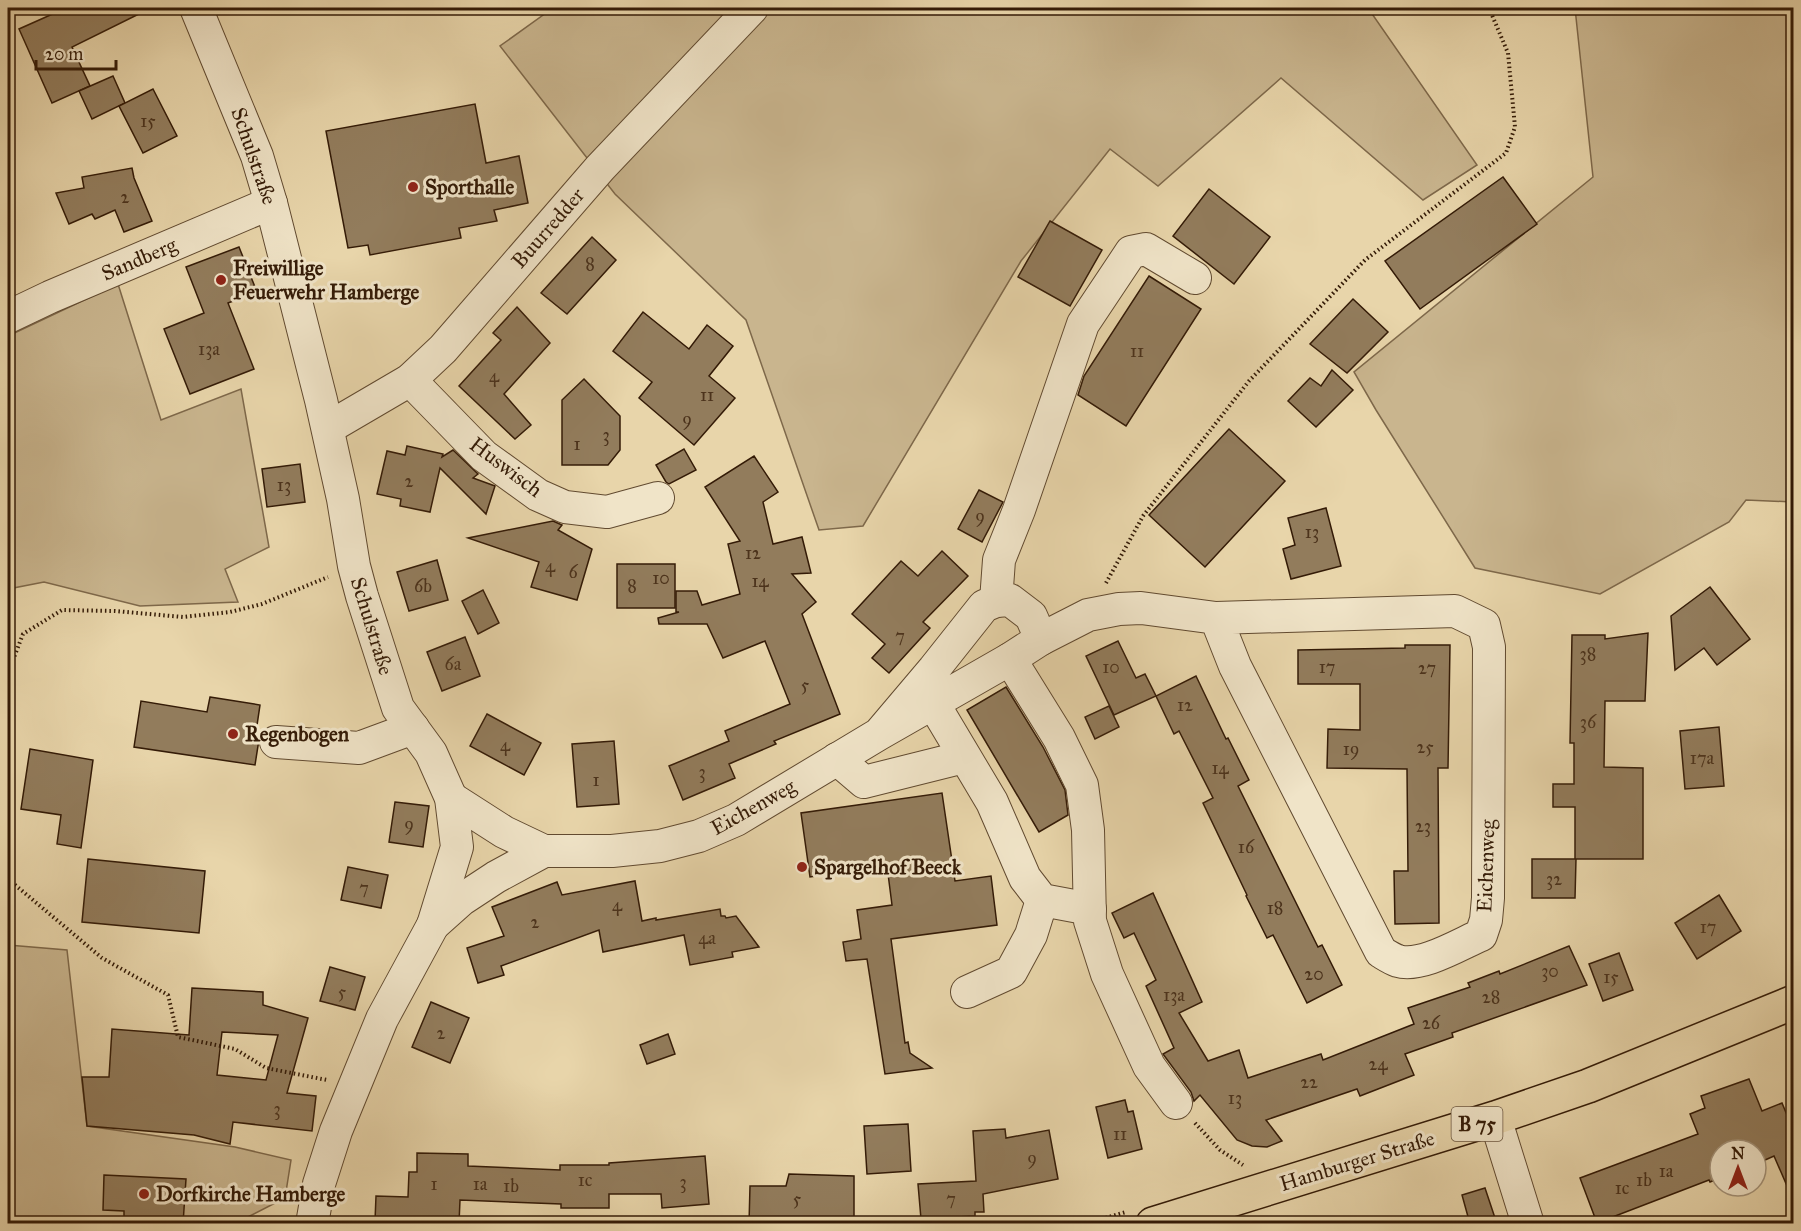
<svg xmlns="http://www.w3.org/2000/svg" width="1801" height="1231" font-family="'IM FELL Great Primer',serif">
<rect width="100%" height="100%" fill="#e8d5aa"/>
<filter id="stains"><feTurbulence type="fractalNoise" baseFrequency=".00333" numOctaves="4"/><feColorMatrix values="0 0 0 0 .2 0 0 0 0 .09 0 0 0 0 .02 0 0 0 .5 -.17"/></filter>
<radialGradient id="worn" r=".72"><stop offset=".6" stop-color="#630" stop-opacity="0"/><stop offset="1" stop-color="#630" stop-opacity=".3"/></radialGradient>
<g fill="#c9b58e" stroke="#7e684a" stroke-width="1.5">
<polygon points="553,8 1368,8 1477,165 1423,200 1281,78 1158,186 1110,149 1021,261 863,526 819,530 746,320 615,194 500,46"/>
<polygon points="1575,8 1793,8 1793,502 1746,500 1729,522 1600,594 1475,568 1376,410 1354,372 1593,177"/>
<polygon points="118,284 161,420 241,389 269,547 225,569 238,602 140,606 44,582 8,589 8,336"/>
<polygon points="8,945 67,950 87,1126 235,1147 291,1160 285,1198 236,1223 8,1223"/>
</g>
<g fill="#927c5c" stroke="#341b07" stroke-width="1.5" fill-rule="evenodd">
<polygon points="66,8 151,8 72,47 90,86 52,103 19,29"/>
<polygon points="113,76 125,103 92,119 79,91"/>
<polygon points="153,89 177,136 143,153 119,106"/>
<polygon points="475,104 486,163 519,156 528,203 494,210 497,221 459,228 461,238 370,255 368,245 348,248 326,131"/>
<polygon points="132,168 134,178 152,221 124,232 115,210 95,219 92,214 69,224 56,193 84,188 82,177"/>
<polygon points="1503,177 1537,224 1420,309 1385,261"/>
<polygon points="1209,189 1270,237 1234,284 1173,236"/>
<polygon points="1050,221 1102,250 1070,306 1018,277"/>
<polygon points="592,237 616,260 567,314 541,293"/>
<polygon points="239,247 257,292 228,303 254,369 190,394 164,329 204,313 186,267"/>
<polygon points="1149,276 1201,309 1126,426 1078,395 1084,376"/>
<polygon points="1353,299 1388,332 1347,373 1310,344"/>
<polygon points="517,307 550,343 504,394 531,425 515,439 459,386 501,340 493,333"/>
<polygon points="643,312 689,349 707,325 733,346 709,376 735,398 694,445 639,398 652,382 613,351"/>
<polygon points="1332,370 1353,390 1316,427 1288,401 1310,378 1321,386"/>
<polygon points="584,379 620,416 620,450 608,465 562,465 562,400"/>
<polygon points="1229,429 1285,481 1205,567 1149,515"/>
<polygon points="407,446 443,454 442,457 453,450 478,474 473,478 495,486 486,514 440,468 430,512 400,506 401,499 377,494 387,451 405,455"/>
<polygon points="684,449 696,470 669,484 666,482 656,465"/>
<polygon points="754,456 778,492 763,502 773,544 802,537 811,573 792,574 816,602 802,614 840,714 774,741 776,744 729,764 735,778 683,800 669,766 729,741 725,731 790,704 765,641 723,658 707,624 659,624 658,618 679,612 676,612 676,591 697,591 702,605 740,594 728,544 740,541 705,487"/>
<polygon points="300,464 305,502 267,507 262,469"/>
<polygon points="979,490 1003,502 982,542 958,529"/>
<polygon points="1326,508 1341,566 1291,579 1283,549 1295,545 1288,518"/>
<polygon points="553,521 562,525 558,530 592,549 577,600 531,587 539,562 468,538"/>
<polygon points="942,551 968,576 923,622 930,628 889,673 872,658 885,644 852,614 901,561 918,576"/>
<polygon points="437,560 448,600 409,611 397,572"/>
<rect x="617" y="564" width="58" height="44"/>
<polygon points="1710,587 1750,639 1717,665 1704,648 1675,670 1671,616"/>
<polygon points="483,590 499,623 478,634 462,601"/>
<polygon points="1648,633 1645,701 1605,701 1604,767 1643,768 1643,859 1576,859 1575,898 1532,898 1532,859 1575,859 1575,807 1553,807 1553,784 1574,784 1574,743 1570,743 1572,635 1605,635 1605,639"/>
<polygon points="465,637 480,676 442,691 427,652"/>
<polygon points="1118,641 1136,678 1145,674 1156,696 1114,715 1086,656"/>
<polygon points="1405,645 1450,645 1448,768 1438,768 1439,923 1395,924 1394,871 1408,871 1407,769 1327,768 1328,729 1360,730 1360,684 1298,684 1298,650 1405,648"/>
<polygon points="1196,676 1226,739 1228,738 1249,780 1238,786 1318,947 1322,945 1342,985 1307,1003 1273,935 1267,938 1246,896 1247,895 1203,803 1213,798 1179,731 1174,734 1156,696"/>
<polygon points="1006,687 1043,747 1065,790 1068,815 1039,832 967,710"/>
<polygon points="210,697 260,705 256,732 260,733 255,765 134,747 141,701 207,712"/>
<polygon points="1109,706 1119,727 1095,739 1085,717"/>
<polygon points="487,714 541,743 524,775 470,746"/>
<polygon points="1719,727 1724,786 1685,789 1680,731"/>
<polygon points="614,741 619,804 577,807 572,744"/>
<polygon points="30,749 93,760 81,848 57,844 61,815 21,809"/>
<polygon points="942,793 955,881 991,876 997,925 891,939 905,1043 908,1042 910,1053 932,1068 885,1074 867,959 846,961 843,942 861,939 857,910 892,905 887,866 810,877 801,813"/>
<polygon points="395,802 429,806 423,847 389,842"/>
<polygon points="88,859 205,871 199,933 82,922"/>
<polygon points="348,867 388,875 381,908 341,900"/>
<polygon points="635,881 642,921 656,918 656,920 720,909 721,916 725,916 726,918 736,916 759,947 732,952 733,957 690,965 684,935 603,952 599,930 501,966 504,975 478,983 467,948 504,936 492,907 557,882 562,895"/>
<polygon points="1153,893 1202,1002 1179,1013 1208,1061 1239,1050 1248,1078 1321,1054 1323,1060 1414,1024 1408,1008 1470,987 1468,983 1499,971 1500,974 1569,946 1587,985 1452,1033 1453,1037 1405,1054 1414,1075 1360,1096 1357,1089 1266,1120 1282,1141 1267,1147 1252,1146 1237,1140 1200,1095 1194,1101 1191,1092 1163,1054 1174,1048 1146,986 1156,980 1134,933 1124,938 1112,913"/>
<polygon points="1719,895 1741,931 1697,959 1675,923"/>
<polygon points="1619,953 1633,990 1603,1001 1589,964"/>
<polygon points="330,967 365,977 355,1010 320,1001"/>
<path d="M192,988L263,992V1005L308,1018L287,1093L316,1096L312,1131L233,1122L230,1144L194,1135L87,1126L82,1077H109L112,1029L189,1035ZM222,1032L278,1035L266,1080L217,1075Z"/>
<polygon points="431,1002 469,1018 450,1063 412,1047"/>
<polygon points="668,1034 675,1054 647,1064 640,1045"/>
<polygon points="1749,1079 1762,1111 1782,1103 1794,1132 1794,1202 1774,1156 1756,1164 1756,1150 1720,1150 1720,1178 1710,1182 1709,1180 1597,1223 1580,1178 1698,1134 1690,1114 1705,1108 1701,1096"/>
<polygon points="1125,1100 1128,1112 1133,1111 1142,1149 1108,1158 1096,1107"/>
<polygon points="908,1124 911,1171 867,1174 864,1126"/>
<polygon points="1005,1129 1006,1138 1049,1130 1058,1179 983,1194 984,1212 975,1212 975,1216 921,1219 918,1184 976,1181 973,1131"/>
<polygon points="417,1153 468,1154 468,1166 560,1170 560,1165 609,1165 609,1163 705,1156 709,1204 662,1208 661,1194 609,1194 609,1208 561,1208 561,1204 460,1200 459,1223 375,1221 376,1196 408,1197 409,1172 417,1172"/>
<polygon points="789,1174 854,1176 854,1224 749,1224 750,1186 786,1186"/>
<polygon points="104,1175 186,1179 183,1224 124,1224 124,1211 103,1210"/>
<polygon points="1485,1188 1497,1224 1470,1224 1462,1195"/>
</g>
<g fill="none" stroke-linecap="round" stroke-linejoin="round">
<g stroke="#614a30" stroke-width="34">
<g id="minor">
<polyline points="196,8 257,156 271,203 321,400 343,499 354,566 362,596 398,708 431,753 451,798 457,847 433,925 382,1019 336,1131 319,1184 312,1224"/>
<polyline points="8,317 50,297 271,203"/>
<polyline points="410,380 484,456 538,495 565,507 607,512 658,498"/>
<polyline points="328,428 410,380 443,349 600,168 752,8"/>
<polyline points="996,601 999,560 1019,510 1083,324 1131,252 1146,249 1195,278"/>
<path d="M1041,639L1088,615L1119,609L1141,608L1216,618L1455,611L1484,625L1489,647L1488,898L1486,920L1481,935C1460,944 1421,968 1398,961C1392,959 1386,955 1381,952L1235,666L1216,618"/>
<polyline points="1010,659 1059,738 1082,785 1088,830 1090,921 1107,974 1149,1066 1176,1103"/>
<polyline points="933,703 992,802 1025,878 1042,900 1090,909"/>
<polyline points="276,742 359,748 413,728"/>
<polyline points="837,759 864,782 964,757"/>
<polyline points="451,798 504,832 544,851 612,851 660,846 699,836 736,820 879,734 1010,659 1041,639 1031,616 1010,600 996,601 984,606 934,669 879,734"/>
<polyline points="433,925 461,900 496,877 544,851"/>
<polyline points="967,992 1011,972 1031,935 1042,900"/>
<polyline points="1495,1118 1528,1224"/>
</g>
</g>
<g stroke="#341b07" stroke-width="36">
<polyline id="major" points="1153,1224 1495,1118 1588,1086 1794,1002"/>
</g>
<g stroke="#341b07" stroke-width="4" stroke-dasharray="1.5 3" stroke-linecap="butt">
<polyline points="1106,583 1143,516 1249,381 1365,260 1506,153 1515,127 1508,53 1489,8"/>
<polyline points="8,673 23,634 62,610 115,611 183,617 230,612 262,604 328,577"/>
<polyline points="8,879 102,958 168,995 178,1037 235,1049 266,1068 327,1080"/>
<polyline points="1195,1123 1220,1150 1243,1165"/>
<polyline points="1084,1224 1126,1212"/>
</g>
<use href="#minor" stroke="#f0e4c8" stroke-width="32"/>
<use href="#major" stroke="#e8d5aa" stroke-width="33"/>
</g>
<g fill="#8f2418" stroke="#f0e4c8" stroke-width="2">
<circle cx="413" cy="187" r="6"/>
<circle cx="221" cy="280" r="6"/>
<circle cx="233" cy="734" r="6"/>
<circle cx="802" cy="867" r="6"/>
<circle cx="144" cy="1194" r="6"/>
</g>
<g text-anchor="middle" stroke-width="6" stroke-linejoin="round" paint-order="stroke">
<g font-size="18" fill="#4c331c">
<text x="148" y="127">15</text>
<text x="125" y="203">2</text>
<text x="590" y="270">8</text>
<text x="209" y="355">13a</text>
<text x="1137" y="357">11</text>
<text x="494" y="382">4</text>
<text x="707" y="401">11</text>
<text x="687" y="425">9</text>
<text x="606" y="441">3</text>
<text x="577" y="450">1</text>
<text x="409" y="487">2</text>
<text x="284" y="491">13</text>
<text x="980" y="522">9</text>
<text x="1312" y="538">13</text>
<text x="753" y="559">12</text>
<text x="550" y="572">4</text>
<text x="573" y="578">6</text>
<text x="661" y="584">10</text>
<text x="760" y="587">14</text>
<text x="423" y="592">6b</text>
<text x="632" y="592">8</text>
<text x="900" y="642">7</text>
<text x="1588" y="660">38</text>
<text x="453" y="670">6a</text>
<text x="1111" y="673">10</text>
<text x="1327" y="673">17</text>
<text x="1427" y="674">27</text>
<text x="805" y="691">5</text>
<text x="1185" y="711">12</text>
<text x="1588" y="728">36</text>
<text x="505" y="751">4</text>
<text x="1425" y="753">25</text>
<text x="1351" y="755">19</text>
<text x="1702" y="764">17a</text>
<text x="1220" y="774">14</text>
<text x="702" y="778">3</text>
<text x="596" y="786">1</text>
<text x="409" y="830">9</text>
<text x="1423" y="832">23</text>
<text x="1246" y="853">16</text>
<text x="1554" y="885">32</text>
<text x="364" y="894">7</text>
<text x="617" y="911">4</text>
<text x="1275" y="914">18</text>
<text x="535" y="928">2</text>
<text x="1708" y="933">17</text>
<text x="707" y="944">4a</text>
<text x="1550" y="977">30</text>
<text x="1314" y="980">20</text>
<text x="1611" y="983">15</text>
<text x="342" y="998">5</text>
<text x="1174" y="1001">13a</text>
<text x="1491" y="1003">28</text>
<text x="1431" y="1029">26</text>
<text x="441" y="1039">2</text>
<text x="1378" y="1070">24</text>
<text x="1309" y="1088">22</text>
<text x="1235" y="1104">13</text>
<text x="277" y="1115">3</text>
<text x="1120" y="1140">11</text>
<text x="1032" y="1164">9</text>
<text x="1666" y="1177">1a</text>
<text x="585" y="1186">1c</text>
<text x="1644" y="1186">1b</text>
<text x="683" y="1188">3</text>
<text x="434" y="1190">1</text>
<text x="480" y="1190">1a</text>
<text x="511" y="1192">1b</text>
<text x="1622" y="1194">1c</text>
<text x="797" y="1205">5</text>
<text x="951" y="1205">7</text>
</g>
<rect fill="#f0e4c8" stroke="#6c5741" stroke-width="1.5" x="1451.5" y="1107" width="51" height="34" rx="4.5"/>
<g font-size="20" font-weight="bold" fill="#341b07">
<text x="1477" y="1131">B 75</text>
</g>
<g font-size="21" fill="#341b07" stroke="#f0e4c8">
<text transform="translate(254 156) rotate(71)" y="7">Schulstraße</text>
<text transform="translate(548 228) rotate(-49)" y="7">Buurredder</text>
<text transform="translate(139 259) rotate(-23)" y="7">Sandberg</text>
<text transform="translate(506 467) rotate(37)" y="7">Huswisch</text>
<text transform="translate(372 626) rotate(73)" y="7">Schulstraße</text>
<text transform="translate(753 807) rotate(-29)" y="7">Eichenweg</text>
<text transform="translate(1486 866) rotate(-88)" y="7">Eichenweg</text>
<text transform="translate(1357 1161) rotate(-17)" y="7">Hamburger Straße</text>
</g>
<g font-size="21" font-weight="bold" fill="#341b07" stroke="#f0e4c8" text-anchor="start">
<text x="425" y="194">Sporthalle</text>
<text x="233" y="275">Freiwillige<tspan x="233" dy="24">Feuerwehr Hamberge</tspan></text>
<text x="245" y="741">Regenbogen</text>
<text x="814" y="874">Spargelhof Beeck</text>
<text x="156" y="1201">Dorfkirche Hamberge</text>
</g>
</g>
<rect width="1801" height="1231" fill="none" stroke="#e8d5aa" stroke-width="30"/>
<rect x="9" y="9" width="1783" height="1213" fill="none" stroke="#341b07" stroke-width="3"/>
<rect x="15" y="15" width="1771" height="1201" fill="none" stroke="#341b07" stroke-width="1.5"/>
<g transform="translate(1738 1168)"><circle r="28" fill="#f0e4c8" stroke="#a5947b" stroke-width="1.5"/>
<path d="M0-4.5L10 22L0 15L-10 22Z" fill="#8f2418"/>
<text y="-9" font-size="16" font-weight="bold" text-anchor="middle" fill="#341b07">N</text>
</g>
<path d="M36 60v9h80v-9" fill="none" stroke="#341b07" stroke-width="3"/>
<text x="45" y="60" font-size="18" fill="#341b07" stroke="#f0e4c8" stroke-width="4.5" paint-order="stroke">20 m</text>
<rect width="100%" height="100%" filter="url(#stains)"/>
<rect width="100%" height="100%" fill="url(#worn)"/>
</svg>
